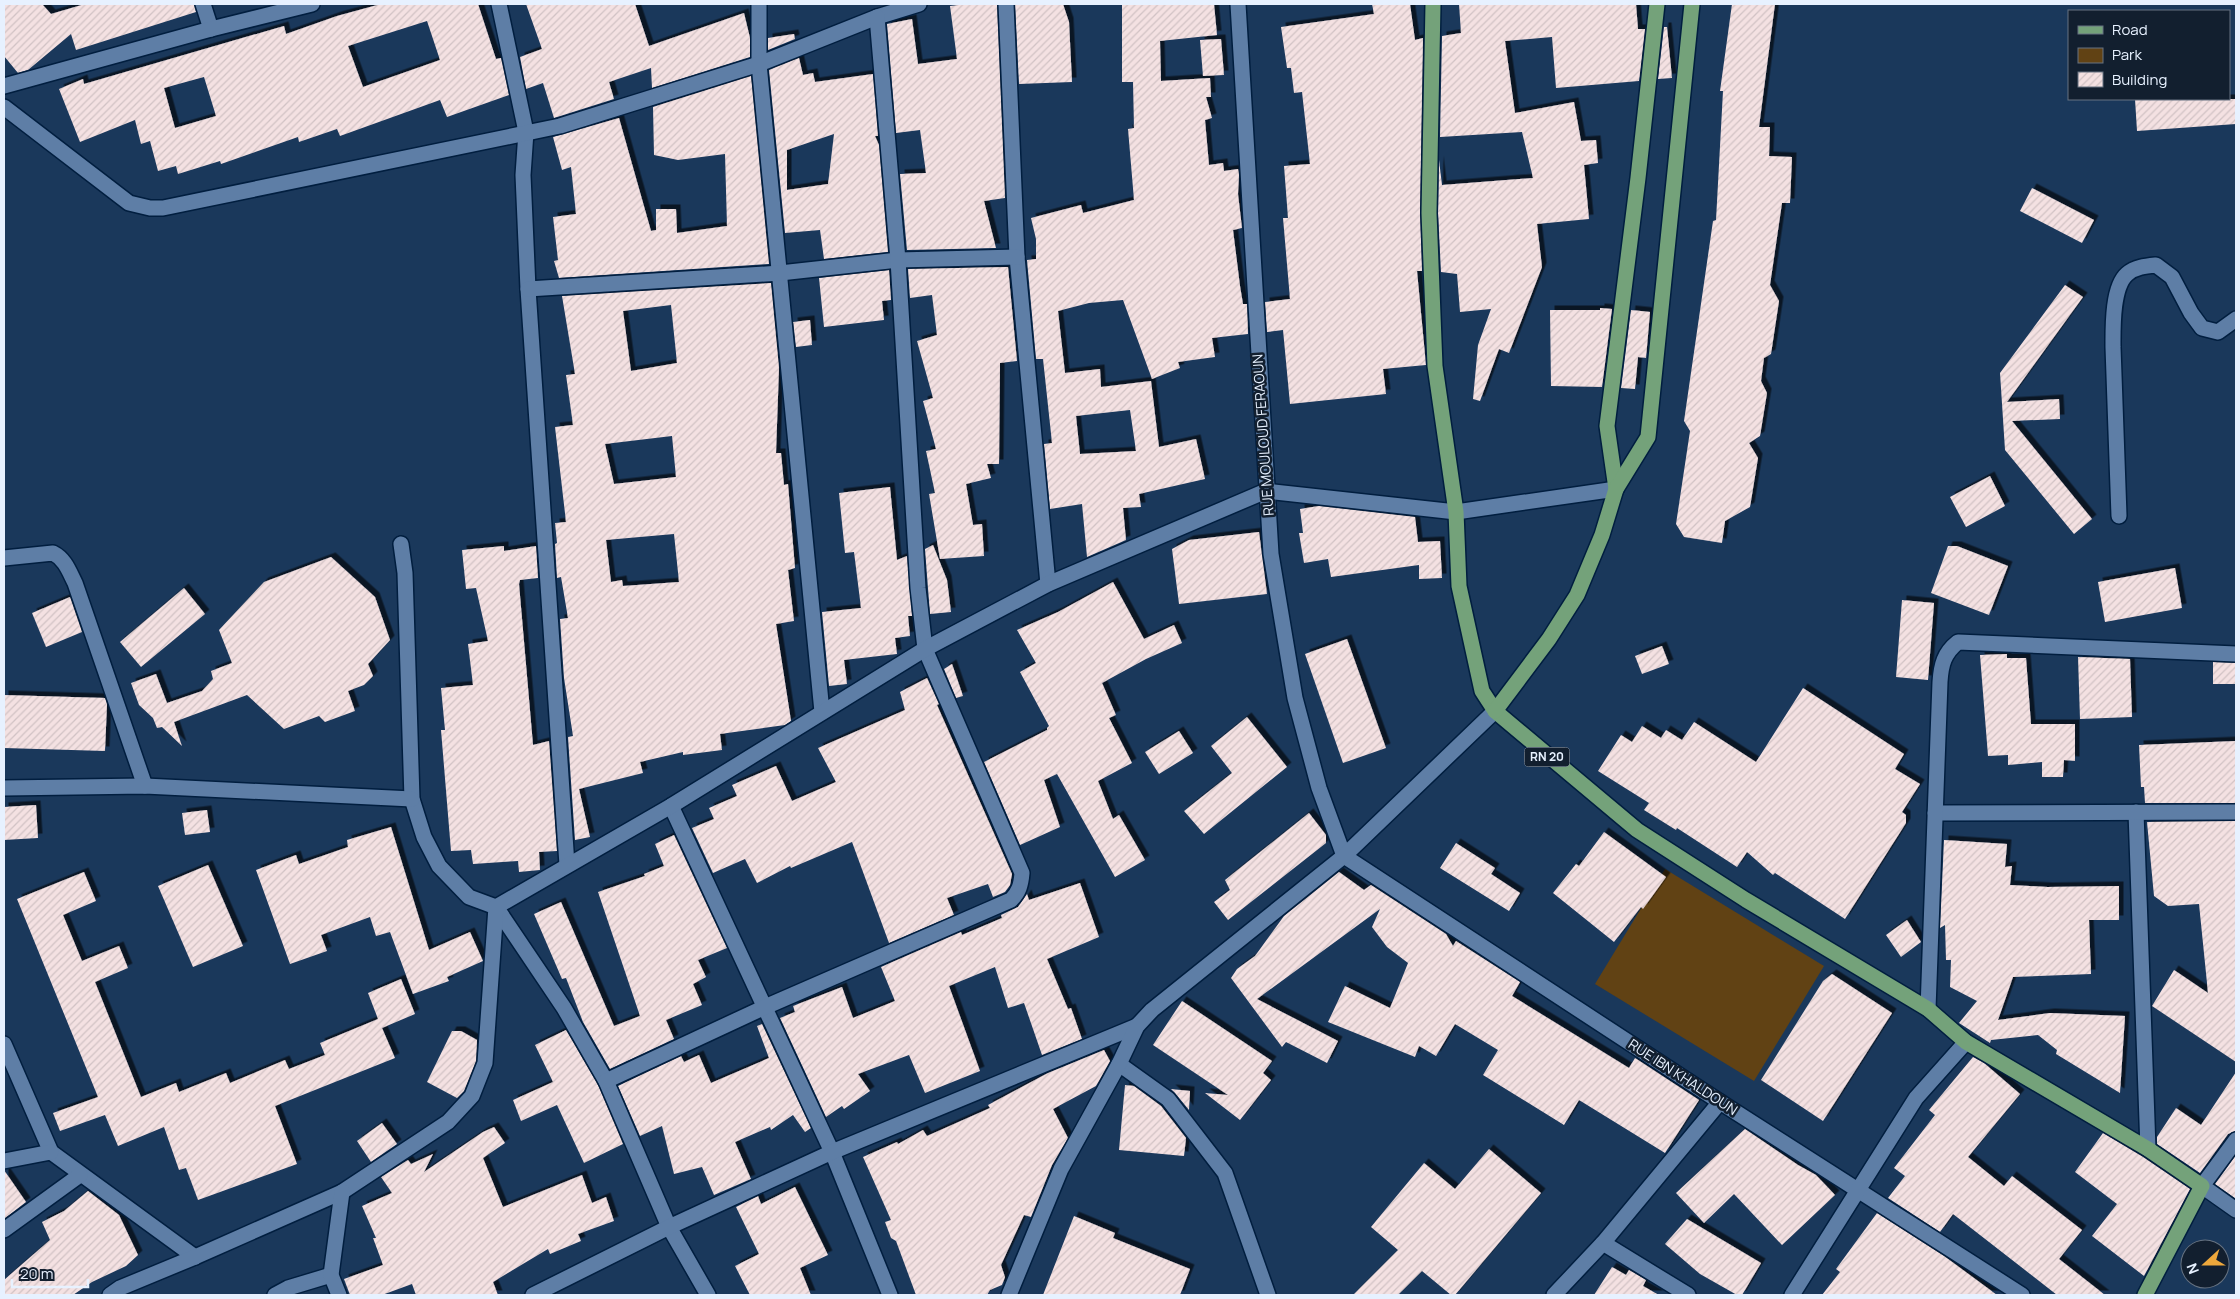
<svg xmlns="http://www.w3.org/2000/svg" width="2240" height="1299" font-family="Manrope,sans-serif">
<defs>
<pattern id="building-hatch" width="6" height="6" patternUnits="userSpaceOnUse" patternTransform="scale(1.25)"><rect width="6" height="6" fill="#f4e1e2"/><path d="M-1 1l2-2M0 6l6-6M5 7l2-2" fill="none" stroke="#d1c2c4"/></pattern>
<filter id="shadow"><feDropShadow dx="4.5" dy="-4.5" stdDeviation="0" flood-color="#0009"/></filter>
</defs>
<rect width="100%" height="100%" fill="#1a385b"/>
<polygon fill="#614214" points="1665,869 1824,966 1754,1081 1595,984"/>
<g fill="url(#building-hatch)" fill-rule="evenodd" filter="url(#shadow)">
<polygon points="4,4 42,4 51,14 85,4 194,4 196,12 76,50 71,34 28,70 18,73 4,56"/>
<path d="M381,4H478L496,59L501,58L509,95L447,117L440,100L340,136L337,129L299,142L298,137L221,164L220,161L178,174L176,166L158,171L150,141L141,144L135,120L80,142L59,89L83,79L84,84L284,26L286,34L337,16ZM427,21L440,60L363,87L348,46ZM204,77L216,116L175,128L164,88Z"/>
<polygon points="526,4 635,4 649,46 744,13 750,38 750,57 652,88 651,68 609,82 614,99 554,118 543,83 526,89 520,57 542,49"/>
<polygon points="968,4 997,4 1005,198 984,201 996,248 907,250 900,174 926,173 920,130 896,133 887,24 912,19 918,64 957,59 950,6"/>
<polygon points="1015,4 1063,4 1069,22 1072,82 1019,84"/>
<path d="M1122,4H1214L1217,35L1160,41L1161,81L1210,78L1211,97H1206L1212,118L1205,120L1209,165L1223,163L1224,171L1238,169L1239,175L1238,194L1242,228L1233,230L1240,286L1243,304H1247L1248,334L1212,338L1215,357L1178,362L1180,368L1152,379L1123,300L1089,303L1058,311L1065,373L1100,369L1101,387L1151,381L1159,447L1196,439L1205,479L1139,494L1141,507L1123,508L1126,540L1087,557L1082,504L1050,509L1044,444L1052,443L1043,359H1036L1027,260L1036,259V239L1031,218L1081,205L1083,213L1134,200L1128,129L1134,128L1133,82H1122ZM1130,410L1136,451L1080,454L1076,416Z"/>
<polygon points="1372,4 1410,4 1415,40 1423,38 1420,213 1422,271 1417,271 1426,365 1383,369 1386,394 1290,404 1283,330 1267,332 1265,302 1290,299 1283,218 1288,218 1284,166 1310,164 1302,92 1294,93 1291,68 1287,68 1281,27 1374,14"/>
<polygon points="1459,4 1636,4 1638,29 1645,29 1639,81 1556,88 1552,37 1505,41 1515,113 1574,102 1581,141 1596,140 1598,163 1584,165 1589,219 1537,224 1542,267 1509,353 1499,349 1480,401 1473,399 1478,345 1491,309 1460,312 1457,274 1441,272 1438,213 1439,160 1442,185 1533,178 1522,132 1440,137 1442,36 1461,33"/>
<polygon points="1732,4 1775,4 1759,127 1770,127 1769,156 1792,157 1790,203 1782,203 1770,285 1779,301 1771,354 1764,358 1761,381 1767,393 1760,436 1749,443 1758,458 1750,507 1725,521 1722,543 1684,537 1676,524 1690,431 1684,421 1713,221 1716,220 1723,91 1720,91"/>
<polygon points="1664,27 1667,27 1672,78 1658,79"/>
<polygon points="794,34 795,39 768,50 768,38"/>
<polygon points="1221,39 1224,75 1203,76 1200,40"/>
<path d="M799,58L803,75L813,73L815,82L873,74L878,136H875L879,145L888,252L824,259L820,230L785,233L769,70ZM834,134L828,184L787,190V150Z"/>
<polygon points="751,76 769,264 559,278 554,261 558,260 553,217 576,214 571,167 562,170 553,137 619,118 651,231 656,230 656,209 676,209 677,233 727,226 725,154 678,160 654,155 653,107"/>
<polygon points="2135,99 2236,99 2236,124 2137,131"/>
<polygon points="2032,188 2094,220 2082,243 2020,211"/>
<polygon points="1008,267 1017,361 1000,363 999,464 987,464 991,478 966,484 973,525 982,524 984,556 940,559 929,494 935,493 926,451 936,449 923,401 933,398 917,341 937,335 932,295 910,298 908,269"/>
<polygon points="889,270 891,300 882,301 884,320 824,327 819,278"/>
<path d="M771,283L779,368L776,453H781L784,485L788,484L795,568L788,570L794,621L776,624L791,721L785,725L720,734L722,750L683,755V752L640,762L643,773L579,789L590,837L575,840L568,737L573,736L564,678L560,619L568,618L561,577L557,578L555,544L557,543L555,523L566,522L555,427L573,425L566,375L575,374L562,296ZM671,305L677,363L631,371L623,311ZM672,436L676,477L614,484L605,444ZM674,534L679,582L623,586L622,580L611,582L606,540Z"/>
<polygon points="2065,285 2083,297 2007,402 2059,399 2060,419 2012,421 2092,519 2074,534 2005,450 2000,373"/>
<polygon points="1600,308 1612,309 1602,387 1551,386 1550,310 1600,310"/>
<polygon points="1631,310 1650,312 1646,358 1638,357 1635,389 1621,388"/>
<polygon points="810,320 812,345 796,347 793,322"/>
<polygon points="1990,476 2005,506 1966,527 1950,497"/>
<polygon points="890,487 897,560 907,556 912,616 908,616 910,636 895,638 897,654 844,660 847,684 829,686 822,612 861,608 854,552 845,553 839,493"/>
<polygon points="1319,506 1415,517 1418,542 1440,541 1442,578 1419,579 1419,565 1331,577 1328,559 1304,563 1299,533 1303,533 1300,509"/>
<polygon points="1259,532 1267,594 1179,604 1172,549 1189,540"/>
<polygon points="933,545 947,580 951,612 930,614 925,549"/>
<polygon points="504,546 504,551 536,546 538,578 520,580 519,584 533,745 549,741 557,851 539,852 540,870 519,872 518,861 473,864 471,850 451,851 441,730 445,730 441,688 473,685 468,644 488,641 476,588 466,589 462,550"/>
<polygon points="1948,546 1957,546 2008,566 1989,615 1931,593"/>
<polygon points="331,557 375,597 390,640 368,664 373,676 364,685 348,691 355,711 325,722 319,716 284,729 247,695 174,722 182,746 162,727 157,728 153,718 139,705 131,683 156,674 167,703 202,691 213,679 211,671 232,663 219,630 264,582"/>
<polygon points="2175,568 2182,608 2105,622 2098,582"/>
<polygon points="1113,582 1144,639 1174,625 1182,643 1146,659 1102,683 1116,715 1109,718 1132,763 1098,781 1113,819 1119,815 1145,860 1115,877 1057,774 1044,780 1060,827 1020,845 984,762 1047,730 1047,728 1049,726 1020,672 1036,663 1017,630 1058,612"/>
<polygon points="184,588 205,614 141,667 120,642"/>
<polygon points="70,597 82,632 46,647 32,613"/>
<polygon points="1902,600 1934,603 1928,680 1896,677"/>
<polygon points="1347,639 1386,748 1343,763 1305,654"/>
<polygon points="1662,646 1669,664 1642,674 1635,656"/>
<polygon points="2007,654 2007,658 2026,658 2031,724 2075,724 2075,761 2064,760 2063,777 2042,777 2042,762 2008,765 2008,755 1988,756 1980,655"/>
<polygon points="2078,657 2130,659 2132,717 2080,719"/>
<polygon points="2213,662 2236,663 2236,684 2213,684"/>
<polygon points="952,664 963,696 956,698 944,669"/>
<polygon points="927,678 939,704 937,705 1012,874 1010,885 1005,892 993,897 988,884 947,898 954,915 889,943 852,842 791,868 790,866 757,883 745,859 713,873 692,828 714,819 709,808 737,796 732,785 776,766 792,801 836,782 818,748 905,710 900,692"/>
<polygon points="1803,688 1904,754 1895,769 1920,784 1902,812 1906,815 1906,823 1845,919 1775,873 1773,875 1747,852 1737,867 1677,828 1676,830 1644,810 1649,803 1598,771 1621,735 1632,742 1642,726 1661,738 1666,730 1682,740 1694,722 1756,762"/>
<polygon points="4,695 105,698 107,704 105,751 4,748"/>
<polygon points="1247,717 1287,767 1204,834 1184,811 1232,773 1211,746"/>
<polygon points="1179,731 1193,753 1159,774 1145,752"/>
<polygon points="2236,741 2236,803 2145,803 2144,787 2141,787 2139,745"/>
<polygon points="36,805 38,838 4,840 4,807"/>
<polygon points="207,810 210,832 185,835 182,813"/>
<polygon points="1309,813 1326,835 1326,843 1228,920 1214,902 1230,890 1225,880"/>
<polygon points="2236,821 2236,1062 2152,1006 2174,970 2208,993 2199,904 2168,906 2154,896 2147,822"/>
<polygon points="391,827 429,950 470,932 483,961 447,977 449,981 413,994 390,932 376,936 370,917 321,935 327,951 290,964 256,870 296,855 299,864 348,847 347,840"/>
<polygon points="1604,832 1666,877 1643,909 1641,907 1614,942 1553,893 1576,864 1579,866"/>
<polygon points="674,835 727,948 698,960 706,977 693,984 702,1005 666,1020 674,1039 610,1069 583,1022 566,978 562,979 534,914 561,902 614,1026 640,1016 598,892 645,876 644,874 664,866 655,844"/>
<polygon points="1944,840 2007,844 2005,867 2012,866 2010,885 2048,887 2119,886 2119,920 2089,920 2091,974 2013,977 1998,1020 2050,1013 2125,1016 2120,1093 2056,1054 2057,1050 2038,1035 1991,1040 1990,1043 1959,1023 1977,1001 1950,987 1951,960 1946,960 1945,925 1940,928"/>
<polygon points="1456,843 1495,868 1491,874 1520,893 1509,911 1440,868"/>
<polygon points="208,865 243,946 193,967 158,886"/>
<polygon points="84,872 96,901 63,915 82,961 119,946 128,968 95,982 141,1097 176,1083 179,1092 226,1073 230,1083 285,1060 289,1069 325,1055 320,1043 378,1019 368,993 401,979 415,1014 382,1028 395,1058 275,1106 297,1164 198,1200 186,1168 179,1170 164,1127 118,1146 105,1115 60,1131 53,1113 98,1097 17,899"/>
<polygon points="1339,872 1364,890 1371,885 1446,934 1453,946 1456,941 1520,982 1512,996 1629,1068 1635,1058 1699,1100 1665,1153 1579,1100 1564,1125 1483,1075 1498,1050 1455,1024 1436,1056 1419,1046 1415,1057 1328,1022 1345,986 1390,1008 1408,963 1387,947 1372,927 1380,909 1257,999 1338,1041 1327,1063 1286,1042 1282,1047 1231,978 1237,969 1255,956 1284,916"/>
<polygon points="1080,883 1099,937 1047,959 1068,1009 1071,1008 1082,1039 1042,1055 1024,1003 1008,1008 995,967 949,986 980,1071 925,1093 909,1055 858,1074 870,1091 844,1109 842,1106 826,1117 780,1018 795,1012 793,1006 842,987 853,1018 895,1001 881,967 961,932 962,935 1002,918 1001,915 1018,907 1027,894 1029,900"/>
<polygon points="1907,920 1921,942 1901,957 1886,935"/>
<polygon points="1832,974 1892,1013 1823,1121 1761,1080 1823,981"/>
<polygon points="1182,1001 1272,1061 1263,1073 1271,1080 1240,1120 1205,1093 1228,1095 1153,1045"/>
<polygon points="762,1024 811,1128 805,1132 793,1115 771,1130 770,1127 735,1142 751,1179 714,1195 702,1167 674,1174 662,1126 640,1136 618,1086 681,1056 684,1062 699,1055 711,1083 769,1058 757,1026"/>
<polygon points="566,1030 598,1085 623,1144 584,1163 557,1105 521,1121 513,1100 553,1082 535,1045"/>
<polygon points="452,1031 461,1031 477,1040 476,1061 464,1091 457,1098 427,1082"/>
<polygon points="1104,1050 1110,1061 1096,1086 1053,1109 1068,1138 1052,1165 1031,1217 1024,1215 1001,1265 1005,1277 1002,1285 990,1290 987,1295 916,1295 896,1241 891,1238 885,1222 891,1220 863,1157 897,1142 898,1144 923,1130 927,1136 990,1108 988,1105 1048,1073"/>
<polygon points="1973,1057 1984,1063 2020,1094 1968,1157 2004,1186 2012,1176 2082,1230 2059,1259 2105,1295 2057,1295 1953,1214 1940,1232 1888,1198 1905,1176 1894,1168 1935,1115 1929,1110"/>
<polygon points="2236,1072 2236,1131 2228,1134 2200,1173 2157,1144 2157,1137 2176,1108 2201,1125"/>
<polygon points="1125,1085 1134,1086 1161,1106 1186,1138 1184,1156 1119,1150"/>
<polygon points="1171,1089 1190,1091 1189,1110 1175,1093"/>
<polygon points="382,1123 397,1144 371,1162 357,1141"/>
<polygon points="494,1127 505,1143 483,1158 503,1207 582,1175 592,1203 606,1197 614,1221 578,1234 581,1241 550,1254 548,1249 493,1282 498,1295 416,1295 412,1284 382,1295 350,1295 344,1279 383,1265 373,1238 376,1238 362,1206 392,1193 381,1177 408,1160 411,1164 433,1154 424,1172 483,1132"/>
<polygon points="1745,1129 1798,1165 1816,1175 1835,1195 1782,1245 1734,1194 1704,1223 1676,1193"/>
<polygon points="2103,1133 2143,1157 2190,1189 2144,1276 2092,1236 2117,1204 2075,1172"/>
<polygon points="1489,1149 1541,1193 1455,1295 1451,1295 1422,1271 1398,1295 1353,1295 1398,1250 1371,1227 1424,1163 1455,1189"/>
<polygon points="2236,1155 2236,1199 2215,1184"/>
<polygon points="4,1170 26,1202 4,1219"/>
<polygon points="795,1187 828,1255 800,1268 811,1295 750,1295 735,1266 759,1254 736,1207 758,1196 761,1204"/>
<polygon points="88,1191 119,1215 138,1255 126,1266 92,1282 73,1295 4,1295 4,1280 50,1240 42,1222 64,1211"/>
<polygon points="1877,1213 1944,1256 1997,1295 1822,1295 1840,1272 1836,1269"/>
<polygon points="1074,1216 1115,1233 1113,1238 1190,1269 1180,1295 1043,1295"/>
<polygon points="1687,1219 1761,1263 1742,1295 1737,1295 1700,1274 1665,1244"/>
<polygon points="1612,1267 1626,1275 1629,1270 1646,1280 1643,1286 1659,1295 1594,1295"/>
</g>
<g fill="none" stroke-linecap="round" stroke-linejoin="round">
<g stroke="#011e3f" stroke-width="18">
<g id="minor">
<polyline points="203,4 211,29"/>
<polyline points="499,4 526,132 523,175 528,289 567,865"/>
<polyline points="759,4 759,64 822,712"/>
<polyline points="1006,4 1017,257 1048,584"/>
<polyline points="1238,4 1271,554 1295,698 1319,788 1344,856 1720,1102 2022,1295"/>
<polyline points="4,86 211,29 312,4"/>
<polyline points="4,107 129,203 150,208 163,208 560,126 759,64 877,17 919,4"/>
<polyline points="528,289 780,273 898,260 1017,257"/>
<path d="M2119,516L2113,347C2113,328 2112,287 2127,274C2135,267 2146,266 2156,265L2172,277L2191,313L2202,328L2218,332L2236,319"/>
<polyline points="401,544 405,573 412,799 424,837 439,866 469,897 496,907 564,1008 606,1081 669,1227 708,1295"/>
<path d="M4,558L53,553C65,559 69,571 75,583L145,786"/>
<polyline points="4,788 145,786 412,799"/>
<polyline points="671,806 832,1152 890,1295"/>
<polyline points="2136,812 2148,1149"/>
<polyline points="1935,813 2236,812"/>
<path d="M1928,1009L1940,682C1941,665 1944,653 1958,642L2236,654"/>
<polyline points="4,1044 51,1152 195,1257"/>
<polyline points="1119,1064 1168,1099 1225,1173 1268,1295"/>
<path d="M606,1081L765,1007L1011,900C1019,892 1021,885 1022,873L925,649L918,588L898,260L877,17"/>
<polyline points="2236,1140 2202,1186 2236,1210"/>
<polyline points="4,1161 51,1152"/>
<polyline points="4,1230 80,1175"/>
<polyline points="1603,1243 1688,1295"/>
<polyline points="110,1295 120,1288 195,1257 342,1192 448,1122 472,1096 485,1063 496,907 671,806 925,649 1048,584 1266,491 1456,512 1616,489"/>
<polyline points="275,1295 288,1288 331,1275"/>
<polyline points="339,1295 331,1275 342,1192"/>
<polyline points="533,1295 669,1227 832,1152 1137,1026"/>
<polyline points="1009,1295 1061,1169 1119,1064 1137,1026 1152,1010 1344,856 1495,711"/>
<polyline points="1554,1295 1603,1243 1720,1102"/>
<polyline points="1792,1295 1916,1098 1966,1042"/>
</g>
</g>
<g stroke="#011e3f" stroke-width="18">
<g id="major">
<polyline points="1433,4 1429,213 1435,366 1456,512 1459,586 1482,691 1495,711 1637,830 1746,900 1928,1009 1966,1042 2148,1149 2202,1186 2145,1295"/>
<polyline points="1616,489 1607,426 1638,178 1657,4"/>
<polyline points="1495,711 1549,639 1577,595 1602,535 1616,489 1648,437 1692,4"/>
</g>
</g>
<use href="#minor" stroke="#5e7ea6" stroke-width="15"/>
<use href="#major" stroke="#74a27a" stroke-width="15"/>
</g>
<g text-anchor="middle" stroke-width="5" stroke-linejoin="round" paint-order="stroke">
<rect fill="#121f2f" stroke="#a7b2c1" stroke-width="1" x="1524.5" y="747.5" width="45" height="19" rx="4"/>
<g font-size="12" font-weight="bold" fill="#e7f1ff">
<text x="1547" y="761">RN 20</text>
</g>
<g font-size="14" fill="#e7f1ff" stroke="#121f2f">
<text transform="translate(1263 435) rotate(-94)" y="5">RUE MOULOUD FERAOUN</text>
<text transform="translate(1683 1077) rotate(33)" y="5">RUE IBN KHALDOUN</text>
</g>
</g>
<rect width="2240" height="1299" fill="none" stroke="#e7f1ff" stroke-width="10"/>
<rect x="2068" y="10" width="162" height="90" fill="#121f2f" stroke="#677382"/>
<rect x="2078" y="26" width="25" height="8" fill="#74a27a" stroke="#677382"/>
<text x="2112" y="35" font-size="15" fill="#e7f1ff">Road</text>
<rect x="2078" y="48" width="25" height="15" fill="#614214" stroke="#677382"/>
<text x="2112" y="60" font-size="15" fill="#e7f1ff">Park</text>
<rect x="2078" y="72" width="25" height="15" fill="url(#building-hatch)" stroke="#677382"/>
<text x="2112" y="85" font-size="15" fill="#e7f1ff">Building</text>
<g transform="translate(2205 1264) rotate(249)"><circle r="24" fill="#121f2f" stroke="#677382"/>
<path d="M0-4L9 19L0 12L-9 19Z" fill="#eea83c"/>
<text y="-8" font-size="14" font-weight="bold" text-anchor="middle" fill="#e7f1ff">N</text>
</g>
<path d="M12 1279v8h76v-8" fill="none" stroke="#e7f1ff" stroke-width="2.5"/>
<text x="20" y="1279" font-size="15" fill="#e7f1ff" stroke="#121f2f" stroke-width="4" paint-order="stroke">20 m</text>
</svg>
